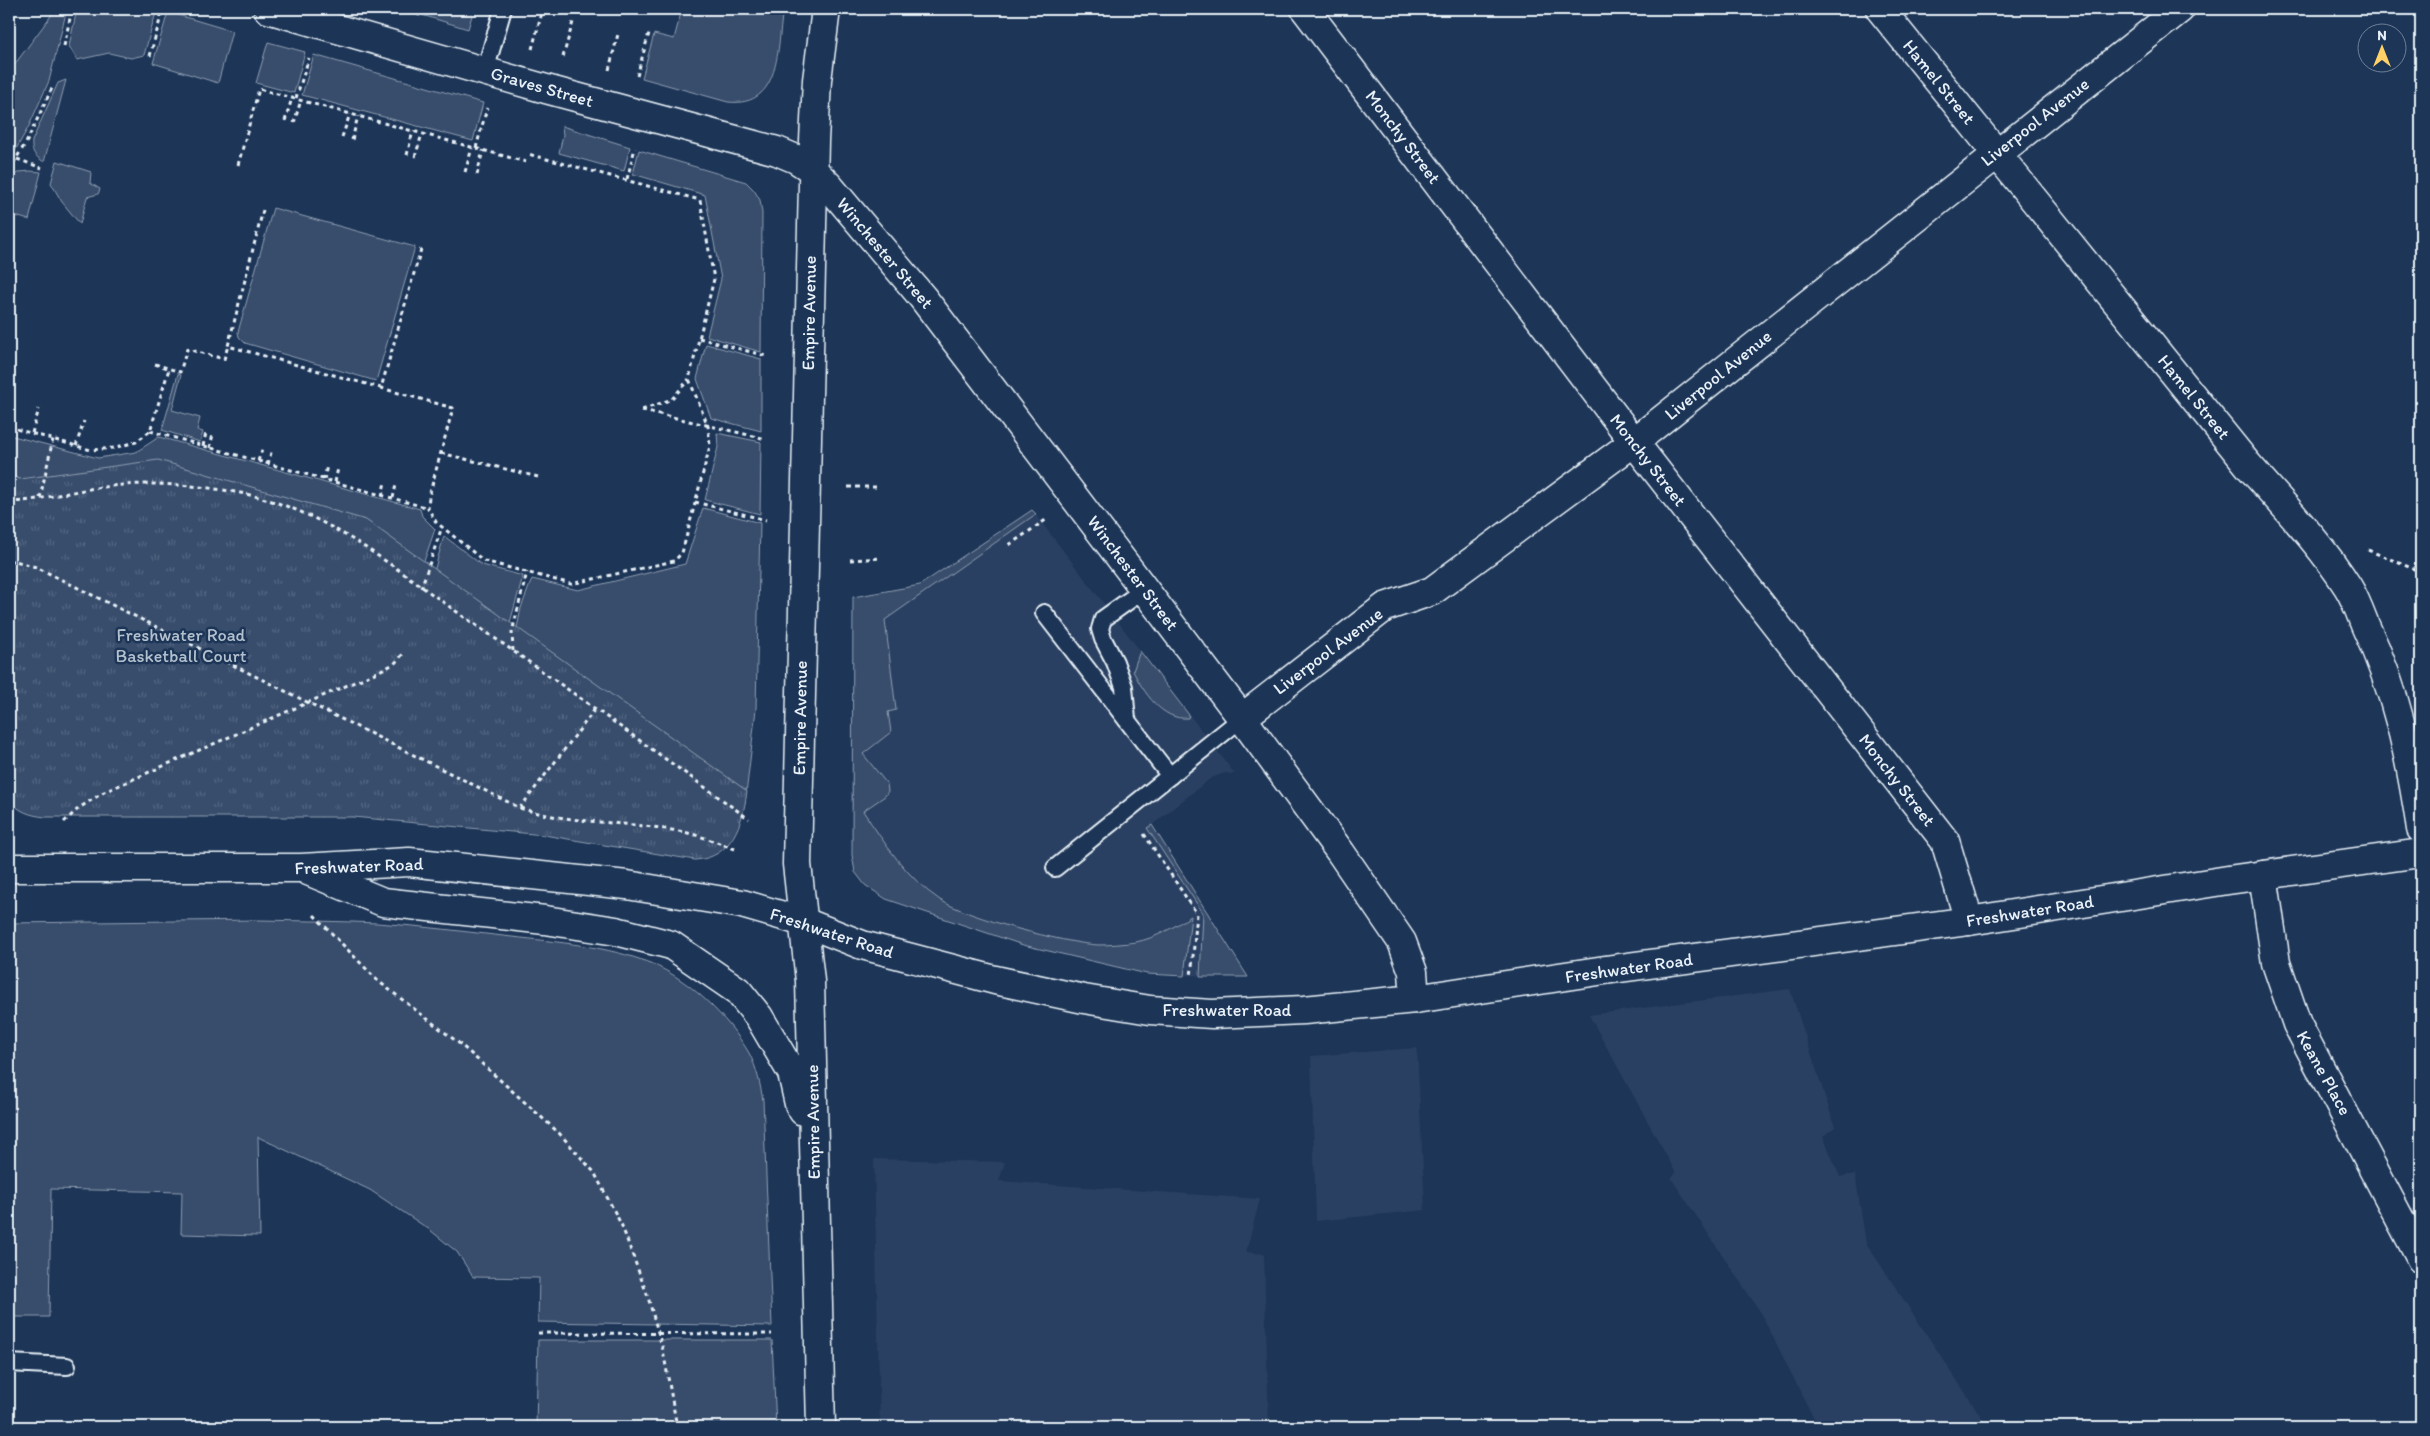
<svg xmlns="http://www.w3.org/2000/svg" width="2430" height="1436" font-family="Itim,sans-serif">
<defs>
<pattern id="park-tufts" width="24" height="20" patternUnits="userSpaceOnUse" patternTransform="scale(1.25)"><rect width="24" height="20" fill="#374d6c"/><path d="M3 7l-1-3M5 7V3M7 7l1-3M15 17l-1-3M17 17v-4M19 17l1-3" fill="none" stroke="#546782"/></pattern>
</defs>
<rect width="100%" height="100%" fill="#1d3557"/>
<filter id="ink" filterUnits="userSpaceOnUse"><feTurbulence type="fractalNoise" baseFrequency=".02" numOctaves="2"/><feDisplacementMap in="SourceGraphic" scale="10" xChannelSelector="R" yChannelSelector="G"/><feConvolveMatrix kernelMatrix="1 2 1 2 8 2 1 2 1" color-interpolation-filters="sRGB"/></filter>
<g filter="url(#ink)">
<g fill="#2a4162">
<polygon points="1032,510 1235,774 1225,773 1211,778 1152,825 1248,977 1147,974 1023,945 886,899 865,885 855,872 852,855 851,799 853,597 920,585"/>
<polygon points="1790,989 1835,1127 1823,1136 1840,1177 1855,1174 1866,1243 1988,1427 1818,1427 1761,1313 1671,1178 1676,1173 1589,1015"/>
<polygon points="1417,1048 1425,1210 1316,1221 1311,1056"/>
<polygon points="874,1159 1005,1162 999,1181 1260,1199 1246,1252 1264,1254 1269,1427 880,1427"/>
</g>
<g fill="#374d6c" stroke="#909fb2">
<polygon points="56,9 67,9 49,81 29,126 9,162 9,72"/>
<polygon points="77,9 157,9 144,55 131,58 109,53 77,60 69,46"/>
<polygon points="424,9 474,9 468,29 422,15"/>
<path d="M682,9H783C777,46 782,108 728,102L642,78L654,34L674,39Z"/>
<polygon points="168,12 232,31 218,83 153,63"/>
<polygon points="268,42 305,52 294,93 256,83"/>
<polygon points="314,55 483,103 473,141 302,95"/>
<path d="M66,80L44,162C35,156 31,152 32,141L58,83Z"/>
<polygon points="562,126 630,147 624,171 559,153 563,135"/>
<polygon points="639,150 746,182 754,190 760,200 762,213 761,352 707,336 721,279 705,195 633,174"/>
<polygon points="57,161 91,172 90,183 100,189 98,194 87,197 80,224 62,202 51,183"/>
<polygon points="30,171 41,172 29,220 12,215 9,226 9,177 20,172"/>
<polygon points="273,208 415,247 376,381 245,343 239,337 238,332"/>
<polygon points="706,344 761,359 761,431 711,418 697,379"/>
<polygon points="178,374 181,375 172,410 200,418 197,430 203,432 200,442 162,430"/>
<polygon points="717,433 761,442 760,514 705,500 718,447"/>
<polygon points="9,435 98,458 136,452 159,437 420,509 422,516 435,529 418,579 9,496"/>
<polygon points="703,508 760,523 756,709 745,803 516,633 521,608 532,579 578,590 685,564"/>
<path d="M1032,510L1036,514L885,620L896,710L888,712L891,732L863,754L887,784L888,791L885,796L863,811C885,844 907,878 940,900C969,918 1063,943 1098,945C1109,945 1124,944 1136,942C1156,938 1174,927 1191,916L1184,976L1147,974L1023,945L886,899L865,885L855,872L852,855L853,597L920,585Z"/>
<polygon points="444,536 482,565 523,576 509,626 430,586"/>
<path d="M1140,651L1189,715L1188,718C1162,721 1143,691 1133,671Z"/>
<polygon points="1152,825 1248,977 1200,977 1203,913 1147,828"/>
<path d="M260,920C299,921 338,921 377,923C422,926 467,932 512,937C558,942 607,946 650,963C689,979 728,1017 749,1053C757,1068 760,1084 763,1100L772,1326L538,1322L539,1278L473,1277L457,1252L430,1230L370,1190L258,1137L260,1236L181,1234L182,1192L51,1189L49,1317H9V923Z"/>
<polygon points="538,1340 772,1340 776,1427 536,1427"/>
</g>
<path fill="url(#park-tufts)" stroke="#909fb2" d="M158,460L366,520L747,791C743,823 732,858 695,860L544,835L353,817H45C29,815 20,812 9,800V475L20,479Z"/>
<g fill="none" stroke-linecap="round" stroke-linejoin="round">
<g stroke="#e8f1f8" stroke-width="20">
<g id="lane">
<polyline points="485,71 503,9"/>
<polyline points="1044,613 1170,776"/>
<polyline points="1127,720 1124,687 1115,662 1103,639 1100,629 1103,619 1145,589"/>
<polyline points="1055,868 1242,718"/>
<polyline points="9,1363 67,1366"/>
</g>
</g>
<g stroke="#e8f1f8" stroke-width="31">
<g id="street">
<polyline points="268,9 546,89 777,151 796,159 813,170 829,186 923,298 1242,718 1341,853 1402,942 1413,972 1415,999"/>
<polyline points="1305,9 1634,442 1945,841 1969,921"/>
<path d="M1880,9L2249,466C2283,505 2320,543 2348,587C2355,598 2360,612 2365,625C2397,693 2410,756 2421,829"/>
<polyline points="1242,718 1385,607 1432,591 1634,442 2180,9"/>
<polyline points="2263,875 2276,963 2297,1024 2421,1259"/>
</g>
</g>
<g stroke="#e8f1f8" stroke-width="31">
<g id="secondary">
<polyline points="9,868 301,868 409,862 627,885 742,904 804,922 862,945 995,980 1084,999 1150,1010 1212,1014 1304,1010 1415,999 1605,970 1969,921 2228,880 2421,853"/>
<polyline points="308,871 383,902 545,920 616,931 671,945 738,991 759,1017 792,1073 799,1104 803,1111"/>
<polyline points="821,1427 810,981 797,864 814,141 817,80 826,9"/>
</g>
</g>
<g stroke="#e8f1f8" stroke-width="3" stroke-dasharray="4 4" stroke-linecap="butt">
<polyline points="418,16 420,9"/>
<polyline points="64,46 72,9"/>
<polyline points="532,49 543,9"/>
<polyline points="150,56 163,9"/>
<polyline points="563,57 573,22"/>
<polyline points="609,70 618,34"/>
<polyline points="637,76 649,33"/>
<polyline points="296,98 309,58"/>
<polyline points="285,121 292,98"/>
<polyline points="294,123 301,100"/>
<polyline points="342,137 350,114"/>
<polyline points="352,140 358,116"/>
<polyline points="476,148 487,108"/>
<polyline points="407,155 413,131"/>
<polyline points="415,157 422,134"/>
<polyline points="17,159 42,168"/>
<polyline points="238,165 259,89 526,162"/>
<polyline points="9,170 27,141 53,86"/>
<polyline points="465,172 472,148"/>
<polyline points="477,175 483,150"/>
<polyline points="627,179 635,148"/>
<polyline points="263,210 228,346 381,388"/>
<polyline points="421,249 381,388 453,408 429,496 428,508 436,522 484,561 571,584 674,561 682,553 710,446 708,426 689,379 714,279 700,200 528,154"/>
<polyline points="699,338 766,356"/>
<polyline points="155,364 180,372 187,349 224,359 228,346"/>
<polyline points="642,410 766,439"/>
<polyline points="642,410 672,399 689,379"/>
<polyline points="9,427 91,450 113,448 136,442 150,431 169,369"/>
<polyline points="150,431 428,508"/>
<polyline points="32,433 39,409"/>
<polyline points="76,446 84,421"/>
<polyline points="203,446 206,433"/>
<polyline points="210,448 213,434"/>
<polyline points="441,453 538,477"/>
<polyline points="258,461 263,447"/>
<polyline points="268,464 272,449"/>
<polyline points="324,480 327,465"/>
<polyline points="335,482 338,468"/>
<polyline points="848,487 880,487"/>
<polyline points="382,496 385,482"/>
<polyline points="40,498 53,439"/>
<polyline points="393,498 396,485"/>
<path d="M9,502C38,501 67,492 96,488C142,481 189,484 235,492C325,507 397,571 470,621C564,686 656,752 749,819"/>
<polyline points="695,502 766,520"/>
<polyline points="1009,545 1047,519"/>
<polyline points="2368,550 2421,572"/>
<polyline points="850,560 881,558"/>
<polyline points="9,561 15,561 36,567 520,808 596,708"/>
<polyline points="421,588 442,527"/>
<polyline points="513,651 512,632 527,572"/>
<path d="M520,808C570,824 621,821 672,830C694,833 714,841 735,849"/>
<polyline points="64,822 79,808 104,792 366,677 394,664 404,653"/>
<polyline points="1144,834 1197,914 1191,977"/>
<polyline points="314,915 378,981 460,1044 559,1133 594,1172 622,1226 648,1297 663,1350 677,1427"/>
<polyline points="538,1333 772,1334"/>
</g>
<use href="#lane" stroke="#1d3557" stroke-width="16"/>
<use href="#street" stroke="#1d3557" stroke-width="28"/>
<use href="#secondary" stroke="#1d3557" stroke-width="28"/>
</g>
</g>
<g text-anchor="middle" stroke-width="5" stroke-linejoin="round" paint-order="stroke">
<g font-size="18" fill="#e8f1f8" stroke="#1d3557">
<text transform="translate(1939 82) rotate(51)" y="6">Hamel Street</text>
<text transform="translate(542 87) rotate(16)" y="6">Graves Street</text>
<text transform="translate(2035 122) rotate(-38)" y="6">Liverpool Avenue</text>
<text transform="translate(1403 137) rotate(53)" y="6">Monchy Street</text>
<text transform="translate(885 253) rotate(50)" y="6">Winchester Street</text>
<text transform="translate(809 313) rotate(-89)" y="6">Empire Avenue</text>
<text transform="translate(1718 375) rotate(-39)" y="6">Liverpool Avenue</text>
<text transform="translate(2194 397) rotate(51)" y="6">Hamel Street</text>
<text transform="translate(1648 460) rotate(52)" y="6">Monchy Street</text>
<text transform="translate(1133 573) rotate(53)" y="6">Winchester Street</text>
<text transform="translate(1328 651) rotate(-37)" y="6">Liverpool Avenue</text>
<text transform="translate(800 718) rotate(-89)" y="6">Empire Avenue</text>
<text transform="translate(1897 780) rotate(52)" y="6">Monchy Street</text>
<text transform="translate(359 866) rotate(-2)" y="6">Freshwater Road</text>
<text transform="translate(2030 911) rotate(-9)" y="6">Freshwater Road</text>
<text transform="translate(832 933) rotate(18)" y="6">Freshwater Road</text>
<text transform="translate(1629 968) rotate(-8)" y="6">Freshwater Road</text>
<text x="1227" y="1016">Freshwater Road</text>
<text transform="translate(2324 1073) rotate(61)" y="6">Keane Place</text>
<text transform="translate(813 1122) rotate(-91)" y="6">Empire Avenue</text>
</g>
<g font-size="18" fill="#b3c0ce" stroke="#1d3557">
<text x="181" y="641">Freshwater Road<tspan x="181" dy="21">Basketball Court</tspan></text>
</g>
</g>
<rect width="2430" height="1436" fill="none" stroke="#1d3557" stroke-width="30"/>
<rect x="15" y="15" width="2400" height="1406" fill="none" stroke="#e8f1f8" stroke-width="2" filter="url(#ink)"/>
<g transform="translate(2382 48)"><circle r="24" fill="#1d3557" stroke="#6e8097"/>
<path d="M0-4L9 19L0 12L-9 19Z" fill="#ffd166"/>
<text y="-8" font-size="14" font-weight="bold" text-anchor="middle" fill="#e8f1f8">N</text>
</g>
</svg>
